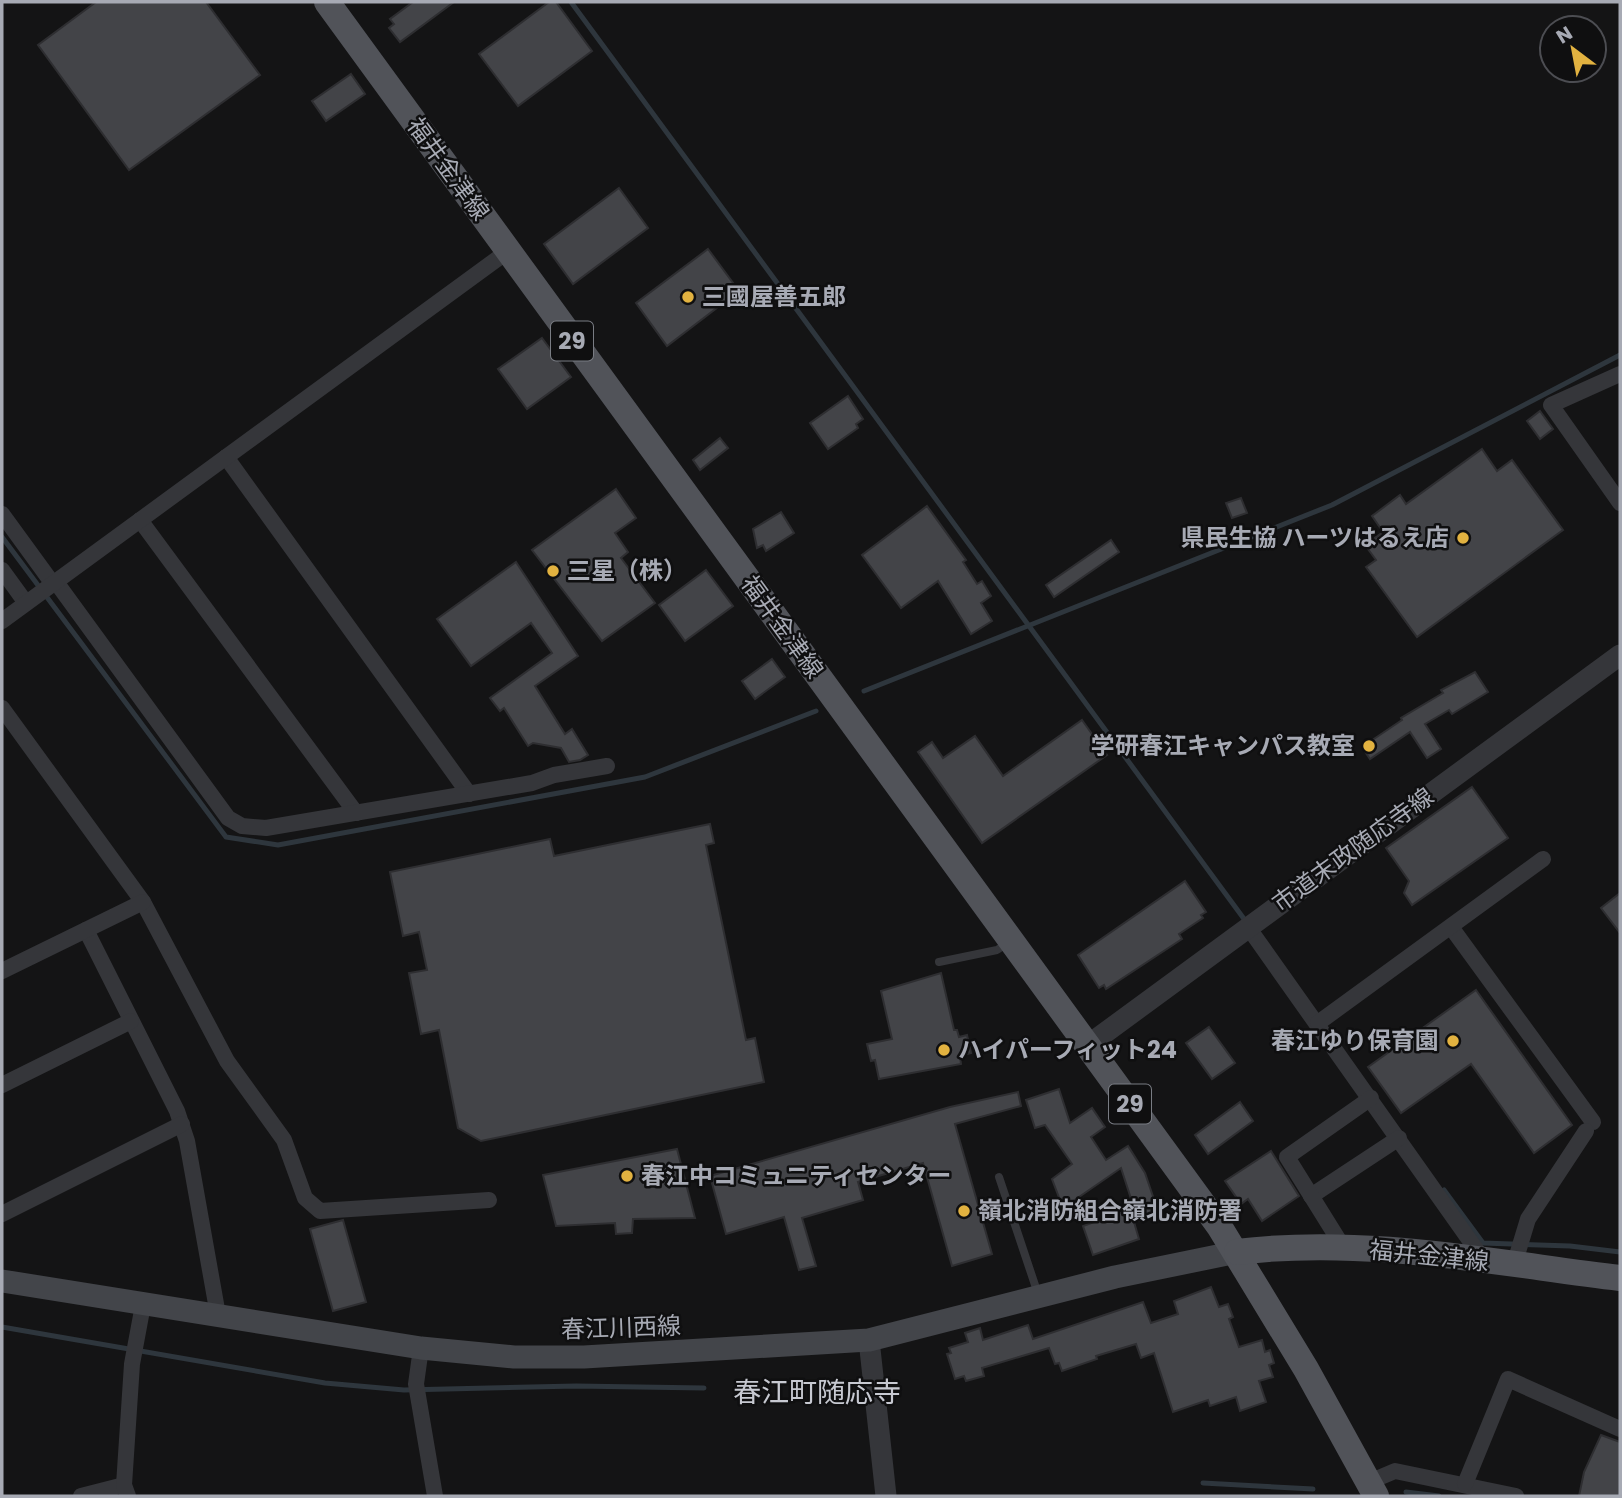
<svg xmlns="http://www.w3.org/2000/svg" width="1622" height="1498" font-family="Poppins,'Noto Sans JP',sans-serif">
<rect width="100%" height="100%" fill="#141415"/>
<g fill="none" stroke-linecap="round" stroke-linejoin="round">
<g stroke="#2e363d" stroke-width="5">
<polyline points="571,2 1247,923"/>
<polyline points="2,537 226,837 278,845 645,777 816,711"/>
<polyline points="864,691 1332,505 1620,355"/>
<polyline points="1444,1190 1483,1243 1570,1246 1620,1252"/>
<polyline points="2,1327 325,1383 404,1390 576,1386 704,1388"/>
<polyline points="1203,1483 1313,1489"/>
<polyline points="1406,1492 1439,1496"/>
</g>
</g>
<g fill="#434448" stroke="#2e2e31" stroke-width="2">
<polygon points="96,2 206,2 260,75 129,170 38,45"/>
<polygon points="413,2 454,2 400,42 389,28 394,24 390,19"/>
<polygon points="549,2 556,2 592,51 518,106 479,54"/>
<polygon points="351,74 365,94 326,121 312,101"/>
<polygon points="619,188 648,228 573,284 544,244"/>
<polygon points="708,249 739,291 667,346 636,303"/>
<polygon points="542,338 571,377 527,409 498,369"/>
<polygon points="848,396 863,419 856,424 858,428 828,449 810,423"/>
<polygon points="1540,411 1553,429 1540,439 1527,421"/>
<polygon points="720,438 728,448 700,470 693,460"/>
<polygon points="1482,449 1497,471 1512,460 1563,530 1417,637 1366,567 1376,560 1365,545 1383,532 1372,516 1400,495 1406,504"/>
<polygon points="616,489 636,518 615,533 628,552 621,558 655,603 602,641 532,550"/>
<polygon points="1241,498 1247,513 1232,518 1226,503"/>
<polygon points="927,506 966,560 963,562 977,584 982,581 991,596 981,603 992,621 971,634 938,581 901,608 862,555"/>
<polygon points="781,512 794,533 766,551 763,545 757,548 753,529"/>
<polygon points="1111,540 1119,552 1054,597 1046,585"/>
<polygon points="516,562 578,656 535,686 565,734 572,729 588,755 580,760 569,762 561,748 533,743 528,746 504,708 500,711 490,698 552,653 531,623 471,666 437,619"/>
<polygon points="706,570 733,606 685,641 659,605"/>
<polygon points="772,659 785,677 755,699 742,681"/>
<polygon points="1475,672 1488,692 1452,714 1449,710 1425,724 1441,749 1427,758 1410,732 1370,759 1362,747 1402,720 1401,718 1443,693 1441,690"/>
<polygon points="1082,720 1107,755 982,843 918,752 932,742 943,758 975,736 1003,776"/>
<polygon points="1472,787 1508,838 1412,905 1404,893 1409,881 1386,848"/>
<polygon points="710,824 714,843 706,845 746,1040 755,1038 764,1082 481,1141 458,1128 439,1030 421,1034 409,973 427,970 419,932 403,936 390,872 550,839 554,856"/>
<polygon points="1185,881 1206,912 1201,915 1203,918 1179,934 1182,939 1106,989 1104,985 1099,988 1078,955"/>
<polygon points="1620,893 1620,933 1601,908"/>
<polygon points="941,973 954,1030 957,1030 959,1037 967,1035 971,1053 960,1056 961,1064 879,1079 875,1060 871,1061 867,1044 892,1039 881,991"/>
<polygon points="1476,990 1572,1125 1534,1153 1471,1064 1401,1113 1368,1067"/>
<polygon points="1209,1027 1235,1063 1212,1079 1186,1043"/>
<polygon points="1059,1089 1070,1123 1092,1108 1105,1127 1091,1137 1106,1160 1128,1146 1145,1173 1159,1214 1134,1222 1139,1239 1093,1255 1083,1226 1134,1208 1121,1168 1063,1208 1052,1179 1072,1164 1045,1125 1035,1128 1026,1100"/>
<polygon points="1018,1092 1021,1106 955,1124 992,1254 952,1266 923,1163 858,1182 863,1200 802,1218 816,1266 799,1270 784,1217 726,1234 710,1176 950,1107"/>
<polygon points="1240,1102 1253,1121 1208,1154 1195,1135"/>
<polygon points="677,1149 695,1218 633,1219 632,1233 616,1234 615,1223 556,1226 543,1175"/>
<polygon points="1271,1151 1299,1196 1262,1221 1248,1199 1241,1204 1225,1181"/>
<polygon points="343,1220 366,1302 333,1311 310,1229"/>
<polygon points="1211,1287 1219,1307 1228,1304 1233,1317 1229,1319 1239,1347 1262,1340 1265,1352 1270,1350 1274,1363 1269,1365 1273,1377 1259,1381 1266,1402 1240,1411 1236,1397 1210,1406 1208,1400 1173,1412 1154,1353 1141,1358 1136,1344 1096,1356 1097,1359 1062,1371 1059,1363 1055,1364 1049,1348 982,1368 984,1376 966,1381 964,1376 955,1379 947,1354 951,1353 949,1348 968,1342 965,1333 980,1328 983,1340 1028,1325 1033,1339 1143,1302 1151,1323 1178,1314 1174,1301"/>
<polygon points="1601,1435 1620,1442 1620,1496 1579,1496 1584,1472"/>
</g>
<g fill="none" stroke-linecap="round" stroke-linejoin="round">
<g stroke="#35363a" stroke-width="8">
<polyline points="939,962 997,950 1009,942"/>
<polyline points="999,1177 1038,1294"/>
</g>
<g stroke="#35363a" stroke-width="16">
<polyline points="1620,374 1551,405 1620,503"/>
<polyline points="226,457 469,794"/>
<polyline points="2,514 53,584"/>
<polyline points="140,520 356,813"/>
<polyline points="2,570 26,603"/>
<polyline points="56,582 228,818 242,826 266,828 532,783 554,775 607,766"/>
<polyline points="2,621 508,251"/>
<polyline points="2,708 143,902 227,1061 284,1140 305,1198 320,1211 489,1200"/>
<polyline points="1248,927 1485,1262"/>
<polyline points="1451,927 1593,1122"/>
<polyline points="86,930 177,1111 187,1141 218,1315"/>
<polyline points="2,971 143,902"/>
<polyline points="1318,1023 1543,859"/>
<polyline points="2,1085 131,1021"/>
<polyline points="1311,1196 1399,1138"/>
<polyline points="2,1214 182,1124"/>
<polyline points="1343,1247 1287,1157 1371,1098"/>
<polyline points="1514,1265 1528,1219 1586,1131"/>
<polyline points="421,1348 416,1384 435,1496"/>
<polyline points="1369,1482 1395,1471 1516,1496"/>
<polyline points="1465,1484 1508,1379 1620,1429"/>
<polyline points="81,1496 124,1485"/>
<polyline points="128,1496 124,1485 132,1364 143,1305"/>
</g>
<g stroke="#35363a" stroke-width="21">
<polyline points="1087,1046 1620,655"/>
<polyline points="869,1340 886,1496"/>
</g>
<polyline stroke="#43454a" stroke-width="23" points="2,1281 421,1348 514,1357 584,1357 869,1340 1115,1277 1237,1252"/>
<g stroke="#515359" stroke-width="26">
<polyline points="327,2 1219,1226 1306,1369 1376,1496"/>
<path d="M1237,1252C1364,1236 1495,1263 1620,1278"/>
</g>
</g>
<g fill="#e2b240" stroke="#0f0f10" stroke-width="2.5">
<circle cx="688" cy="297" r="7"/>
<circle cx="1463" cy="538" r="7"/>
<circle cx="553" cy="571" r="7"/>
<circle cx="1369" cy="746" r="7"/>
<circle cx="1453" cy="1041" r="7"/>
<circle cx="944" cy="1050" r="7"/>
<circle cx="627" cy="1176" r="7"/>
<circle cx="964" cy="1211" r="7"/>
</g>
<g text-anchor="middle" stroke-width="5" stroke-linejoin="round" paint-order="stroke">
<g fill="#0f0f10" stroke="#797c83" stroke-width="2">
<rect x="551" y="321.5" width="42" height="39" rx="5"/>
<rect x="1109" y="1084.5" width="42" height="39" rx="5"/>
</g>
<g font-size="23" font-weight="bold" fill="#a7aab4">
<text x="572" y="349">29</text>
<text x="1130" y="1112">29</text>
</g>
<g font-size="24" fill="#a7aab4" stroke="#0f0f10">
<text transform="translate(448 169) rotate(54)" y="8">福井金津線</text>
<text transform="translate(782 627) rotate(54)" y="8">福井金津線</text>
<text transform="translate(1353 850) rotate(-36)" y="8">市道末政随応寺線</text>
<text transform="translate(1429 1256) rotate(6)" y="8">福井金津線</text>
<text transform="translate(621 1328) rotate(-2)" y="8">春江川西線</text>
</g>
<g font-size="24" font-weight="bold" fill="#a7aab4" stroke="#0f0f10" text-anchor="start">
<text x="702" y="305">三國屋善五郎</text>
<text x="1449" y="546" text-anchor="end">県民生協 ハーツはるえ店</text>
<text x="567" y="579">三星（株）</text>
<text x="1355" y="754" text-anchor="end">学研春江キャンパス教室</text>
<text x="1439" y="1049" text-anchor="end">春江ゆり保育園</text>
<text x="958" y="1058">ハイパーフィット24</text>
<text x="641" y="1184">春江中コミュニティセンター</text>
<text x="978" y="1219">嶺北消防組合嶺北消防署</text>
</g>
<g font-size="28" fill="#c7c9d1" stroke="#0f0f10">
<text x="817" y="1402">春江町随応寺</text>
</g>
</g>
<rect width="1622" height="1498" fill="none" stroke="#a7aab4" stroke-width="7"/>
<g transform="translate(1573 49) rotate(328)"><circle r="33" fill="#0f0f10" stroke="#4c4d52" stroke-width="2"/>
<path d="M0-5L12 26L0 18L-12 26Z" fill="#e2b240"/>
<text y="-10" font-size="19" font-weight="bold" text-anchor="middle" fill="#a7aab4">N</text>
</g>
</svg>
